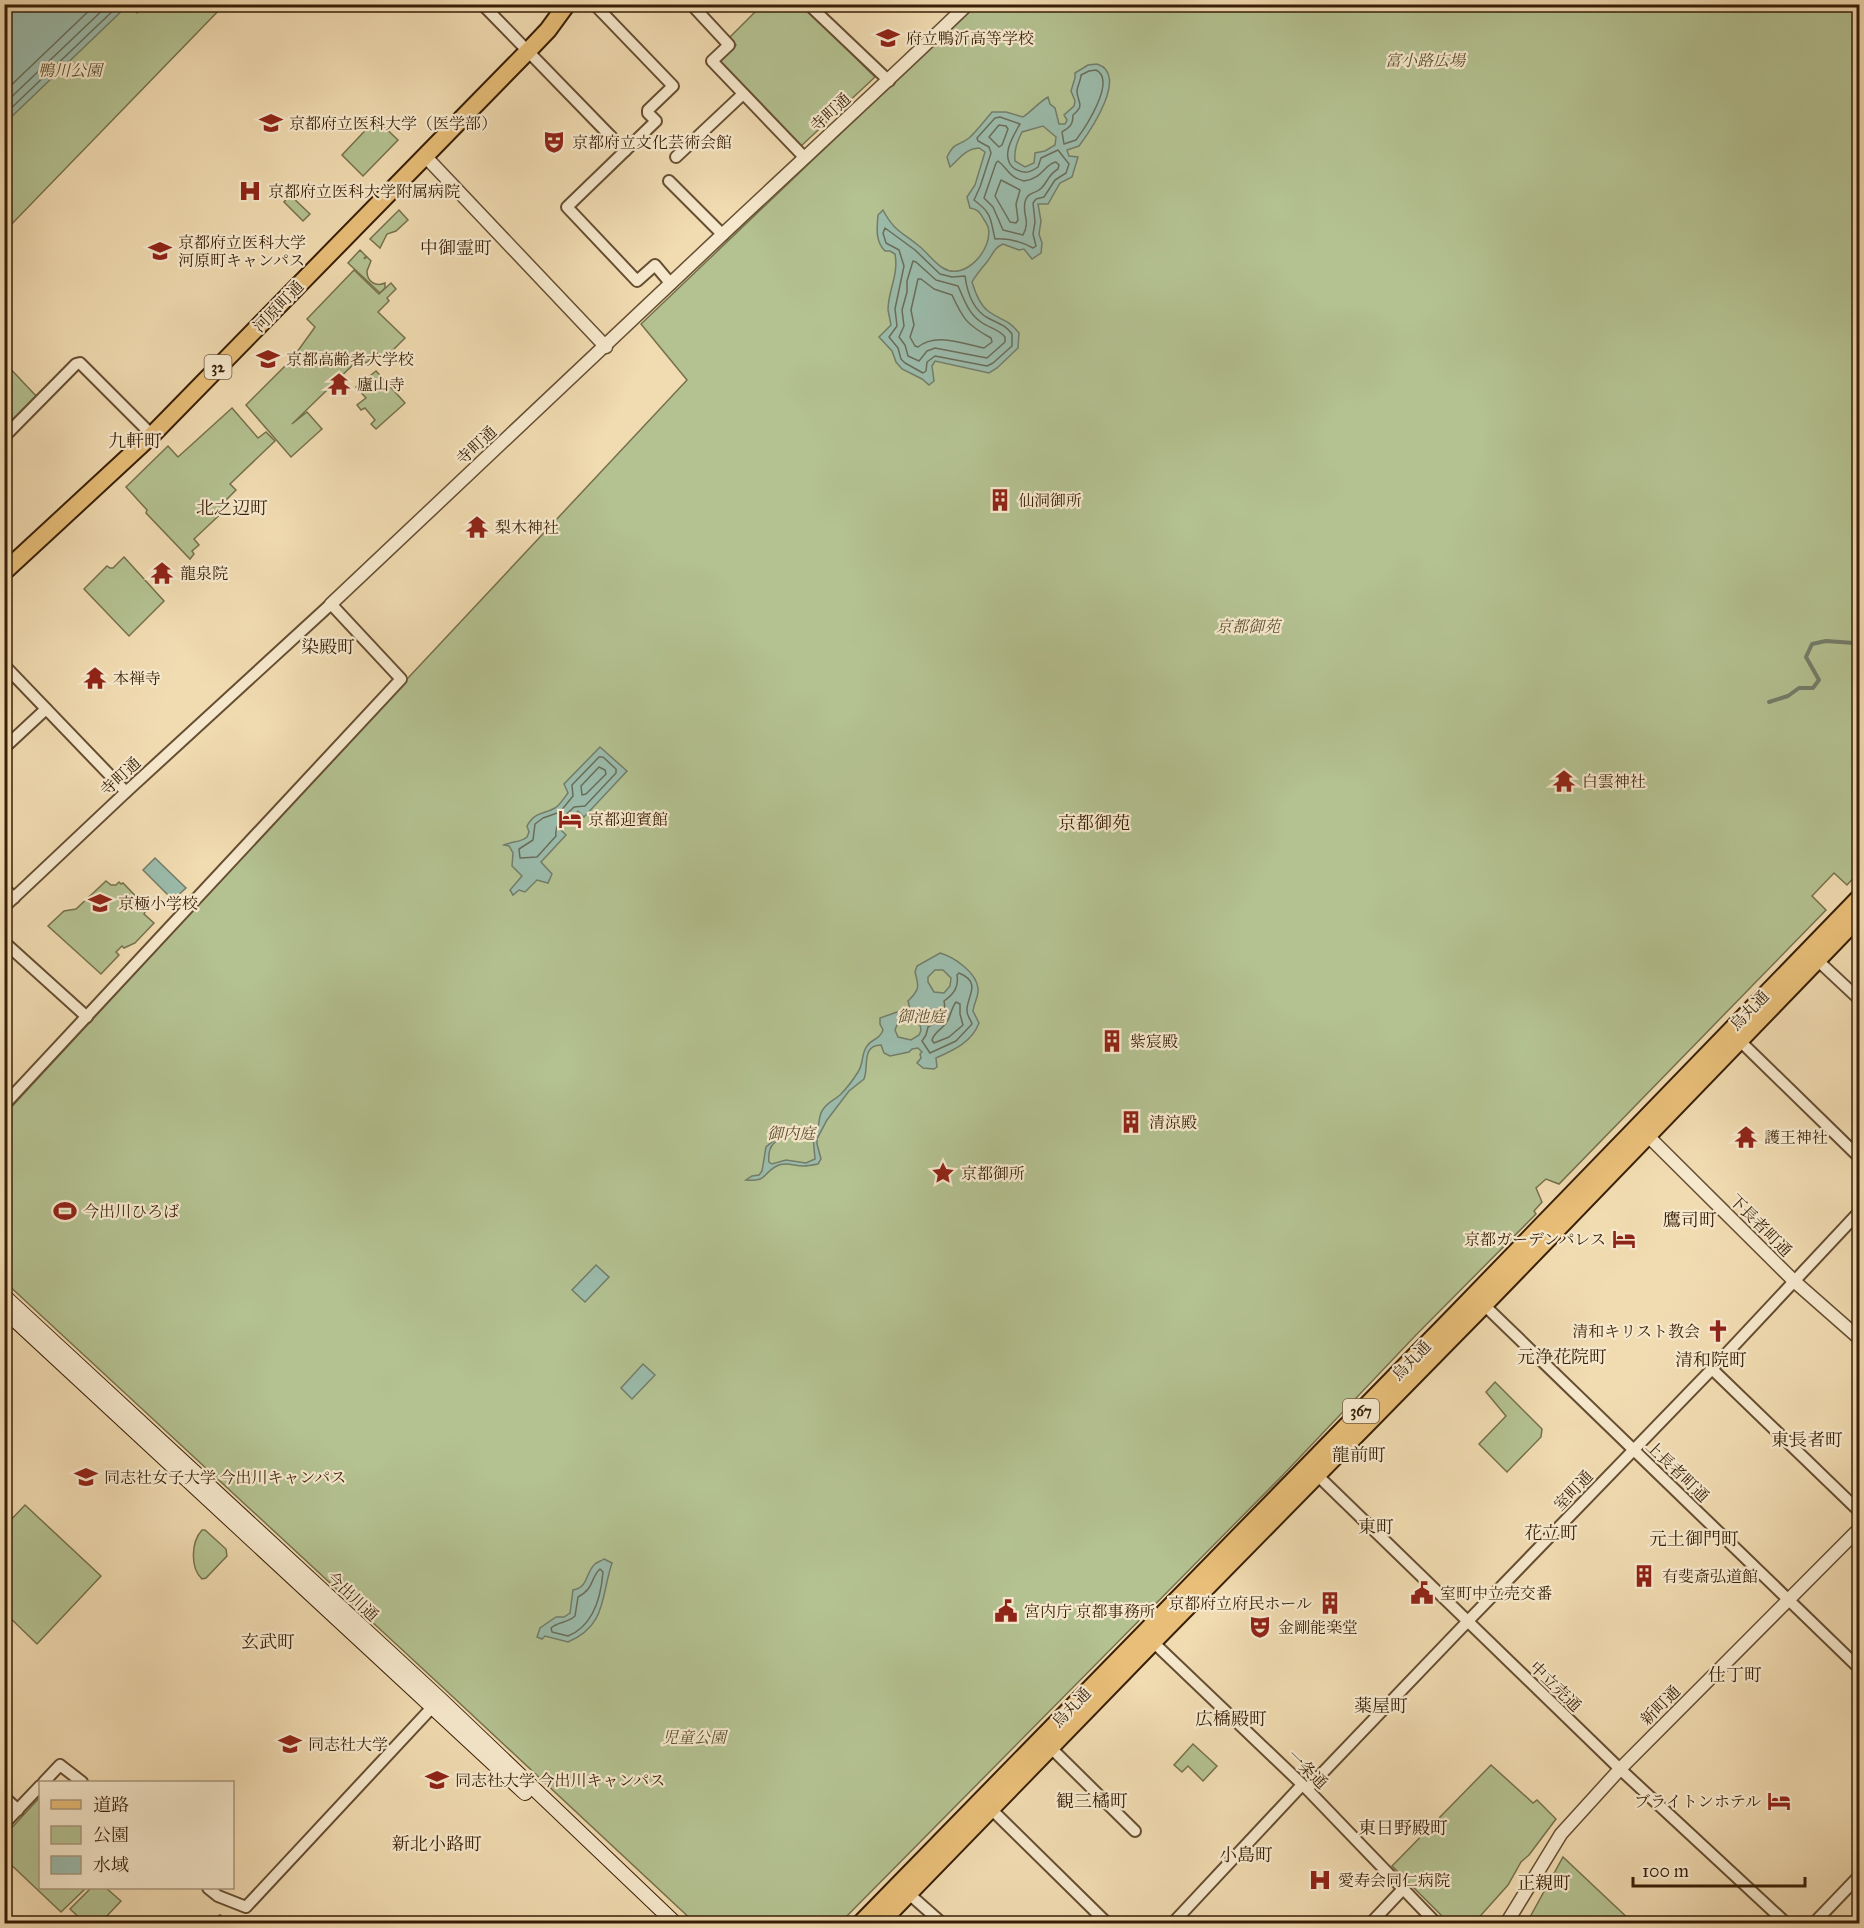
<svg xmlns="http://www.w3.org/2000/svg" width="1864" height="1928" font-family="'IM FELL Great Primer','Noto Serif JP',serif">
<rect width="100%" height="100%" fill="#f1dbb1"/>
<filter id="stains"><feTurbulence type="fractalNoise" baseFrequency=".00333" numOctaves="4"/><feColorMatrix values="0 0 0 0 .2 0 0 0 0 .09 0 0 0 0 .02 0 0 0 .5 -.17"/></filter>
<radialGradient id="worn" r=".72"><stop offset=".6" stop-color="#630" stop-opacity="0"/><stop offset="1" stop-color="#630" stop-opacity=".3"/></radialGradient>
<g fill="#b4c191" stroke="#76704c" stroke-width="1.5">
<polygon points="5,5 224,5 5,231"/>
<polygon points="762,5 802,5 875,77 800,147 718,62 736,45 729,38"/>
<polygon points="975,5 1859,5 1859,872 1847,885 1834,873 1812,896 1826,910 1559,1184 1546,1179 1536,1188 1542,1202 1534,1211 1536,1214 1416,1335 1282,1476 840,1923 695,1923 437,1682 5,1282 5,1114 408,678 687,380 641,324"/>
<polygon points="376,119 398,140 363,176 342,155"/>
<polygon points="290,195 310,214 303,221 284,202"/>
<polygon points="399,210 408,220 396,231 387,234 380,248 370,239"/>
<path d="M360,250L366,256L364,259L367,257L371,261L367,271C367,282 376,287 385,283V288L380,293L348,263Z"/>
<polygon points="354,270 379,294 391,283 396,289 387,298 389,301 378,312 405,338 384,359 377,353 366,363 360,358 292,424 307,412 322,429 291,457 246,405 292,359 315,327 307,319"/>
<polygon points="4,362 38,398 4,430"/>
<polygon points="376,371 405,403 376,429 371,424 375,420 365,408 361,410 357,405 366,398 356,387"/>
<polygon points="232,408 258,438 266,432 275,441 230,484 236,490 224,502 228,507 194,539 199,545 192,551 194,554 190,559 146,513 147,510 126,487 168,446 178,457"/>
<polygon points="124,557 164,601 129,636 84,589 107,566 110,568 113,568"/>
<polygon points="106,881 111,885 116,885 119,882 121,884 123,883 147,908 144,914 154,923 135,943 124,948 122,946 116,952 119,955 101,974 48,926 64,911 76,909"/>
<polygon points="1495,1382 1542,1429 1541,1437 1507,1472 1479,1444 1506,1416 1486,1392"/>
<polygon points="25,1505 101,1576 37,1644 5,1613 5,1526"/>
<path d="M202,1530H205L226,1549L227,1556L206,1578L202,1579C190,1568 191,1542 202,1530Z"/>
<polygon points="1193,1744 1217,1766 1203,1781 1188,1766 1182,1772 1174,1765"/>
<polygon points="1491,1765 1533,1803 1537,1800 1556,1819 1529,1855 1521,1862 1508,1885 1474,1923 1449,1923 1392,1866"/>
<polygon points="40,1797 40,1888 86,1888 61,1912 5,1859 5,1835"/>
<polygon points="1563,1857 1633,1923 1536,1923 1530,1917"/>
<polygon points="91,1888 106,1888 121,1901 104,1919 107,1923 85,1923 70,1909"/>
</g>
<g fill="#9bbbab" stroke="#737d69" stroke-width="1.5" fill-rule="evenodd">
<polygon points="6,5 6,4 144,5 137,13 128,5 5,123 4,7"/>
<path d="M1097,64C1129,74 1091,130 1079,146L1067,150L1069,156L1078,157L1072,177L1060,183L1048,204H1038L1041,221L1039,234L1042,243L1041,253L1032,259L1024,249L1019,250L1003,244C994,248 993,254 987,262C981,269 976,275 972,282C975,292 979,304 988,311C1001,321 1007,318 1019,333L1018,348L997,368L989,373L935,361L932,366L934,381L929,385L922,379L902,369L896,362L892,351L879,337L891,325C890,320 889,315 888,310C888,290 899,275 895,254L890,251H885C875,241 877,228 878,215L883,210C894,231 902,232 919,246C927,252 934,263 943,268C965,282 994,248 988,227C987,224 985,221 983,218C980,212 977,209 970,208L967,197L975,185L985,152L979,148C965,149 960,158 950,167L947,157C955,141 957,147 969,138C977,131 985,120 992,112H1006L1023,117C1032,111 1039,102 1048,97L1050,104L1055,108L1059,124H1065L1067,120L1064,115L1074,106L1075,101L1071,91L1075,78V73L1088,65ZM1043,126L1056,137L1055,145L1045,151L1035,153L1034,163L1025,167L1015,161C1014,150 1017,142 1022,132Z"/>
<path d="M600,747L627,771L584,817L578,811L561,830L566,835L541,862L552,874L548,883L537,880L525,892L519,890L513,895L510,890L522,876L512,866L513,853L509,846L504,845C512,841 520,843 527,837L529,832L527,826C535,811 543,815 555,808C560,805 564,798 568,793L564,784Z"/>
<polygon points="155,858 186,888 173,900 143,870"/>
<path d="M940,953C954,957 976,972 978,988C979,996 974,1003 973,1011L979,1023C972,1042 954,1050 936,1058L937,1067L934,1069L923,1068L917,1063L921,1058L920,1054L922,1052L918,1048L912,1049L909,1052L890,1056L884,1053L881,1045C861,1045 869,1067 864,1079L849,1091L827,1120L817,1139V1144L821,1159L818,1164C813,1165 808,1166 803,1166C795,1166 787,1162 779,1165C762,1172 769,1182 746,1180L752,1176L759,1175L762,1171L766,1147C773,1141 781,1133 790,1131C801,1129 804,1135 818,1129C819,1123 819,1116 822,1111C827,1102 833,1101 840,1095C846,1089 853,1080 858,1072C864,1063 861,1054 867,1046C872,1038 879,1041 883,1030L880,1024V1018L897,1012H907L910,1009L908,1001C920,989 919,987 915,972L917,966ZM935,970H943L951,978L950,986L944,993L934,992L928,982V977ZM910,1018C918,1020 924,1027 919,1035L911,1040L898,1037L895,1030L897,1025ZM793,1135L813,1136L815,1159L806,1163L786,1160L772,1164L769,1162C767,1144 776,1139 793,1135Z"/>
<polygon points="596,1265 609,1277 585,1302 572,1290"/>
<polygon points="643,1364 655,1375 632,1399 621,1388"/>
<path d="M604,1559L612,1563C601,1595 607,1626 568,1642L545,1636L542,1639L537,1637L540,1628L556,1617H564L570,1613L573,1590C589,1587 585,1573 595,1564C597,1562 601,1561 604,1559Z"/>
</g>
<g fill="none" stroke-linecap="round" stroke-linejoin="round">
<g stroke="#6a6d59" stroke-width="1.5">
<path d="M1096,70C1117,80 1085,128 1076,140L1064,144L1062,132C1069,127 1073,126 1073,115C1086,104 1077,103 1077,91C1077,87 1081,80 1081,75L1089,71Z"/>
<polyline points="4,92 96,4"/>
<polyline points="4,104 109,4"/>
<polyline points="4,115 120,4"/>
<path d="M1000,117L1020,124C1013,136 999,158 1015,169C1025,174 1029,173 1038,167L1041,158L1058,150L1069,164L1066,173L1055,180L1044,197L1036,199L1033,203L1035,222L1033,234L1036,246L1033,248C1022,242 1009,238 995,239C990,219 993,214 974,200L980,187L991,153L989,147L978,141L977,138L995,118Z"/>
<polygon points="999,125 1006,126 1008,129 1002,145 999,147 989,137"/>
<path d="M998,161C1008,168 1008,177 1024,181C1044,178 1044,164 1056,162L1059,165L1058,169C1047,175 1047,185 1039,190C1033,194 1027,193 1025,202C1022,216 1031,220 1023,235L1003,230L993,207L984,198L996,163Z"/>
<polygon points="1001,180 1020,190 1016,204 1018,220 1016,223 1010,222 995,196"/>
<path d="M885,228L915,250L940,274L952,277L965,276C967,291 973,310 988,318C997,323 1006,325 1012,334V346L993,363L987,366L935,356L927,362L926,371L923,373L905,363L901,359L898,348L889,337L897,326L895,309L904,266L899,250L886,243L883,233Z"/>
<path d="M913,261L916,262L936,280L958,286C964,299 968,313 981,322C989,328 999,329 1005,337V342L987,358L935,348L927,351L919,361L908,356L905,345L899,337L904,326L902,310L907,292V281Z"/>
<path d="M918,279H921L934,289L952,295C963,319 967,325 991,338L992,342L984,348C963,344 936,332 918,347L915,346L910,337L914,325L911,310Z"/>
<path d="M599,757H603L616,769V773L585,806L574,807C565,816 554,823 556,836L537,857L520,858L519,849L533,840L535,824L543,818L560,812L573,796L572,785Z"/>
<polygon points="599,767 605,770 606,774 586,794 582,795 581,786"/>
<path d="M959,973C983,983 966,997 967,1011C967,1016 971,1020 972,1024L956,1041L930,1053L922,1041L926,1035L928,1027C939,1022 947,1014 944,1001C954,994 959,987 957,975Z"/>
<path d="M956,1002L960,1004V1014L963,1025L949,1037L934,1043L932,1040C935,1030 944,1029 948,1020C951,1014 952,1007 956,1002Z"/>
<path d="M600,1569L603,1572C601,1597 593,1626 568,1636L552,1632L551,1628C559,1621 566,1624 575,1616L578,1597C595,1588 590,1578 600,1569Z"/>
</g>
<g stroke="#737d69" stroke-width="4">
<polyline points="1860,608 1858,621 1860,625"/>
<polyline points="1769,702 1788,696 1799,688 1813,688 1819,680 1806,657 1812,644 1826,641 1854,643 1860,639"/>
<polyline points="213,1924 220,1916"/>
</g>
<g stroke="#664e32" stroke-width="14">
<g id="minor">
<polyline points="482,4 625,151"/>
<polyline points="594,4 673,86 648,110 648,113 656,121 567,207 637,281 655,265 671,284"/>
<polyline points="691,4 729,45 712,61 805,158"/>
<polyline points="808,4 889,81"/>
<polyline points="676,157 743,94"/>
<polyline points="669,181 723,235"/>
<polyline points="4,437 76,364 80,363 152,435"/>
<polyline points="4,665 126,792"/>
<polyline points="4,748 46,709"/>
<polyline points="4,888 14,898"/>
<polyline points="4,907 126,792 331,604 401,679 4,1105"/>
<polyline points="4,942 87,1017"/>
<polyline points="1814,957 1860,1000"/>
<polyline points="1740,1041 1860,1158"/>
<polyline points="1481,1302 1860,1669"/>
<polyline points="1712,1369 1860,1512"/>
<polyline points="1314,1472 1620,1769 1787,1924"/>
<polyline points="1153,1642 1307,1789 1437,1924"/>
<polyline points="1050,1747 1135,1831"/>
<polyline points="44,1782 60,1765 82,1782"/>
<polyline points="1307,1789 1468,1621 1712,1369 1860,1211"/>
<polyline points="4,1797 18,1810"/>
<polyline points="987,1805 1108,1924"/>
<polyline points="4,1824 40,1786"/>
<polyline points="208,1888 218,1896 246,1907 438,1701"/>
<polyline points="908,1893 943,1924"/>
<polyline points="1172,1924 1302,1785"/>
<polyline points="1370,1924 1403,1889"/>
<polyline points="1813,1924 1860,1875"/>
</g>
</g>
<g stroke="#664e32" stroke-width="15">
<g id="tertiary">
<polyline points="425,156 606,347"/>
<path d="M331,604C462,481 593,358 723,234C805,157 887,82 968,4"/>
<polyline points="1642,1130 1794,1281 1860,1339"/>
<polyline points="1506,1924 1561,1834 1620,1769 1860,1528"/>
</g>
</g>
<g stroke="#381f07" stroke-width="16">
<g id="secondary">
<polyline points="4,1296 440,1699 676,1924"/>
<polyline points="4,1310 525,1793"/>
</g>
</g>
<g stroke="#381f07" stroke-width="20">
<polyline id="primary" points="4,572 152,435 528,51 548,30 567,4"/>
</g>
<g stroke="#381f07" stroke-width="20">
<g id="trunk">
<polyline points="860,1924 1457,1313 1860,897"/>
<polyline points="879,1924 1153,1642 1484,1305 1860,916"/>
</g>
</g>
<use href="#minor" stroke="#f6e8cc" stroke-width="10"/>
<use href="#tertiary" stroke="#f6e8cc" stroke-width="12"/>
<use href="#secondary" stroke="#f6e8cc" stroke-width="14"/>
<use href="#primary" stroke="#e8be78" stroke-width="16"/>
<use href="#trunk" stroke="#e8be78" stroke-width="16"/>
</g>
<defs>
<g id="school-bare" transform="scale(1.8)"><path d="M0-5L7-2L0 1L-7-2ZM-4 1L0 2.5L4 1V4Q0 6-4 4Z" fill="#8f2418" stroke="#f6e8cc" stroke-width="2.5" paint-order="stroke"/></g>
<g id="university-bare" transform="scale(1.8)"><path d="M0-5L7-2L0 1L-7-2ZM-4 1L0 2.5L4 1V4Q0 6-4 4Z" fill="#8f2418" stroke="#f6e8cc" stroke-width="2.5" paint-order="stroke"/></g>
<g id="theatre-bare" transform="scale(1.8)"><path d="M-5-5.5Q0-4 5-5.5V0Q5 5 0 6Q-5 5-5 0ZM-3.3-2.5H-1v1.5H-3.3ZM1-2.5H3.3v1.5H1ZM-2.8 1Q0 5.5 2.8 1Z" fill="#8f2418" stroke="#f6e8cc" stroke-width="2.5" paint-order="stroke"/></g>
<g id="hospital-bare" transform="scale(1.8)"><path d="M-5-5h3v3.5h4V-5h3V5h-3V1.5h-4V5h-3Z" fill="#8f2418" stroke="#f6e8cc" stroke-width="2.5" paint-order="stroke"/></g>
<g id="temple-bare" transform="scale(1.8)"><path d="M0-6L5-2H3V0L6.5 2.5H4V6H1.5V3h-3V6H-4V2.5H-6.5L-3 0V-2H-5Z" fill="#8f2418" stroke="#f6e8cc" stroke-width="2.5" paint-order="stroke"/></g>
<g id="building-bare" transform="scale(1.8)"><path d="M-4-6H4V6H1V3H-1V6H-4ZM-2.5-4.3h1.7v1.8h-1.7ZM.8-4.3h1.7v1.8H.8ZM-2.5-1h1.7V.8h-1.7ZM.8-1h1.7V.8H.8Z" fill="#8f2418" stroke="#f6e8cc" stroke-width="2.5" paint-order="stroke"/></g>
<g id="hotel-bare" transform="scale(1.8)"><path d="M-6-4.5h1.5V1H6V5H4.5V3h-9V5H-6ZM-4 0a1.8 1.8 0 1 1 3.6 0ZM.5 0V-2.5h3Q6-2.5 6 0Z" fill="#8f2418" stroke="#f6e8cc" stroke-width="2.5" paint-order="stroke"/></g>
<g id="sight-bare" transform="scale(1.8)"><path d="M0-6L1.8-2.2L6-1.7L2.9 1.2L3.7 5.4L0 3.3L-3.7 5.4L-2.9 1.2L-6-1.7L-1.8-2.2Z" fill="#8f2418" stroke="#f6e8cc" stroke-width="2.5" paint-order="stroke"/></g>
<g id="stadium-bare" transform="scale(1.8)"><path d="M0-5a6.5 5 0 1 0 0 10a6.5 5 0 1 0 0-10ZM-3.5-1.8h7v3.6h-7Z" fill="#8f2418" stroke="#f6e8cc" stroke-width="2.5" paint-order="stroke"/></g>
<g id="church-bare" transform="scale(1.8)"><path d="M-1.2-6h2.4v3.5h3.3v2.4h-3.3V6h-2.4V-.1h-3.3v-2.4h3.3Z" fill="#8f2418" stroke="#f6e8cc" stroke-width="2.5" paint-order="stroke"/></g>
<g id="civic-bare" transform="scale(1.8)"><path d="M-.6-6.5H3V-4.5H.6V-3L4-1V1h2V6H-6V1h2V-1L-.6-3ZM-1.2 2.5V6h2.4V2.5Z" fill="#8f2418" stroke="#f6e8cc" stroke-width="2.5" paint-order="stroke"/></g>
</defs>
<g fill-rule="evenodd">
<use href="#school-bare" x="888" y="38"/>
<use href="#university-bare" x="271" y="123"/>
<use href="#theatre-bare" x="554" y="142"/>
<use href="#hospital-bare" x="250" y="191"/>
<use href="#university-bare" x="160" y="251"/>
<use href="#university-bare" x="268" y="359"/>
<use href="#temple-bare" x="339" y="384"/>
<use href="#building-bare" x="1000" y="500"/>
<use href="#temple-bare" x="477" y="527"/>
<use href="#temple-bare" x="162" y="573"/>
<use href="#temple-bare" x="95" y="678"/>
<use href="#temple-bare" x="1564" y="781"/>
<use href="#hotel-bare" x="570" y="819"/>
<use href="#school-bare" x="100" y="903"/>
<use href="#building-bare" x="1112" y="1041"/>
<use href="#building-bare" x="1131" y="1122"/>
<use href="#temple-bare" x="1746" y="1137"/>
<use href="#sight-bare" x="943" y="1173"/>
<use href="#stadium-bare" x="65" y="1211"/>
<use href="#hotel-bare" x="1624" y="1239"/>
<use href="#church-bare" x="1718" y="1331"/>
<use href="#university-bare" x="86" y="1477"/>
<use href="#building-bare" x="1644" y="1576"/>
<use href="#civic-bare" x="1422" y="1593"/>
<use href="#building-bare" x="1330" y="1603"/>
<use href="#civic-bare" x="1006" y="1611"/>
<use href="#theatre-bare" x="1260" y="1627"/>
<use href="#university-bare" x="290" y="1744"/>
<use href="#university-bare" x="437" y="1780"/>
<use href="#hotel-bare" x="1779" y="1801"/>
<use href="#hospital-bare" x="1320" y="1880"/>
</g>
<g text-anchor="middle" stroke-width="4.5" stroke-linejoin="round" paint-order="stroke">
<g fill="#f6e8cc" stroke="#715b42" stroke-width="1.5">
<rect x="204.5" y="355" width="27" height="24" rx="4.5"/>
<rect x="1343" y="1399" width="36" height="24" rx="4.5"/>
</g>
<g font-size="15" font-weight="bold" fill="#381f07">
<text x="218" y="372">32</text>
<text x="1361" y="1416">367</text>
</g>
<g font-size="16" fill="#381f07" stroke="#f6e8cc" text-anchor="start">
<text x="906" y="44">府立鴨沂高等学校</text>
<text x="289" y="129">京都府立医科大学（医学部）</text>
<text x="572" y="148">京都府立文化芸術会館</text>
<text x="268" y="197">京都府立医科大学附属病院</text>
<text x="178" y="248">京都府立医科大学<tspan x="178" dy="18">河原町キャンパス</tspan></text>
<text x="286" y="365">京都高齢者大学校</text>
<text x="357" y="390">廬山寺</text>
<text x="1018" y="506">仙洞御所</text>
<text x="495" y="533">梨木神社</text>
<text x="180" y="579">龍泉院</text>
<text x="113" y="684">本禅寺</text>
<text x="1582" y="787">白雲神社</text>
<text x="588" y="825">京都迎賓館</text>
<text x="118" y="909">京極小学校</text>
<text x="1130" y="1047">紫宸殿</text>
<text x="1149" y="1128">清涼殿</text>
<text x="1764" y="1143">護王神社</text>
<text x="961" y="1179">京都御所</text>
<text x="83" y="1217">今出川ひろば</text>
<text x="1606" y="1245" text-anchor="end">京都ガーデンパレス</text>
<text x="1700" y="1337" text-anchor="end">清和キリスト教会</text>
<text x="104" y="1483">同志社女子大学 今出川キャンパス</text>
<text x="1662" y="1582">有斐斎弘道館</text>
<text x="1440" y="1599">室町中立売交番</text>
<text x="1312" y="1609" text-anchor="end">京都府立府民ホール</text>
<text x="1024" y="1617">宮内庁 京都事務所</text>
<text x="1278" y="1633">金剛能楽堂</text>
<text x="308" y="1750">同志社大学</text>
<text x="455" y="1786">同志社大学 今出川キャンパス</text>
<text x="1761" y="1807" text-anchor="end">ブライトンホテル</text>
<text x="1338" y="1886">愛寿会同仁病院</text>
</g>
<g font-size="16" font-style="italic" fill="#5d5030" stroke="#f6e8cc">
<text x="1425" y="66">富小路広場</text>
<text x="70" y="76">鴨川公園</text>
<text x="1248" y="632">京都御苑</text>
<text x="921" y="1022">御池庭</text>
<text x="791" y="1139">御内庭</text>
<text x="694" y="1743">児童公園</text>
</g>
<g font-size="16" fill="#381f07" stroke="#f6e8cc">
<text transform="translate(830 112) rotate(-43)" y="6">寺町通</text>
<text transform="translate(278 306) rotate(-46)" y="6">河原町通</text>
<text transform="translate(476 445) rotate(-43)" y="6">寺町通</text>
<text transform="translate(120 776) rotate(-43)" y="6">寺町通</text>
<text transform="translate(1749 1010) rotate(-46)" y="6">烏丸通</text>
<text transform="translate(1761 1225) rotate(45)" y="6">下長者町通</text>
<text transform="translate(1411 1360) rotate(-46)" y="6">烏丸通</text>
<text transform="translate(1678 1471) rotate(44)" y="6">上長者町通</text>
<text transform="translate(1573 1490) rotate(-46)" y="6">室町通</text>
<text transform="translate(353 1596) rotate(43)" y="6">今出川通</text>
<text transform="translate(1556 1686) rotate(44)" y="6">中立売通</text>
<text transform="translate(1660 1705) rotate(-45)" y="6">新町通</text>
<text transform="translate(1071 1707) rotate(-46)" y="6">烏丸通</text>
<text transform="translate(1308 1769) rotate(44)" y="6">一条通</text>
</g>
<g font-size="18" fill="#381f07" stroke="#f6e8cc">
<text x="456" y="254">中御霊町</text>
<text x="135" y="447">九軒町</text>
<text x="232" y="514">北之辺町</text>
<text x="328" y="653">染殿町</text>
<text x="1094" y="829">京都御苑</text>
<text x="1690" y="1226">鷹司町</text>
<text x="1562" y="1363">元浄花院町</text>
<text x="1711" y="1366">清和院町</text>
<text x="1807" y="1446">東長者町</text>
<text x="1359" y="1461">龍前町</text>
<text x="1376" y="1533">東町</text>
<text x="1551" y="1539">花立町</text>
<text x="1694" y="1545">元土御門町</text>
<text x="268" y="1648">玄武町</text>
<text x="1735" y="1681">仕丁町</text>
<text x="1381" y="1712">薬屋町</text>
<text x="1231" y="1725">広橋殿町</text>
<text x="1092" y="1807">観三橘町</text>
<text x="1403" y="1834">東日野殿町</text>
<text x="437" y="1850">新北小路町</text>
<text x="1246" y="1861">小島町</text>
<text x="1544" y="1889">正親町</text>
</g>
</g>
<rect width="1864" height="1928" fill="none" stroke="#f1dbb1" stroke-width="24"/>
<rect x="6" y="6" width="1852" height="1916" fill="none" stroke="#381f07" stroke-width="3"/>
<rect x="12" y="12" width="1840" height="1904" fill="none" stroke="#381f07" stroke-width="1.5"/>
<rect x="39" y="1781" width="195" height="108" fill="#f6e8cc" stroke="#aa987d" stroke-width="1.5"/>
<rect x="51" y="1800" width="30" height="9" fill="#e8be78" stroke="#aa987d" stroke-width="1.5"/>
<text x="93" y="1811" font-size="18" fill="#381f07">道路</text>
<rect x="51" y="1826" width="30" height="18" fill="#b4c191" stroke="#aa987d" stroke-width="1.5"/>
<text x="93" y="1841" font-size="18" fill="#381f07">公園</text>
<rect x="51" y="1856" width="30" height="18" fill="#9bbbab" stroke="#aa987d" stroke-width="1.5"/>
<text x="93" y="1871" font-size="18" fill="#381f07">水域</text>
<path d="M1633 1877v9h172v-9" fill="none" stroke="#381f07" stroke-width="3"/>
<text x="1642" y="1877" font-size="18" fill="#381f07" stroke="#f6e8cc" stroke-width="4.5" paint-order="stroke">100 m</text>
<rect width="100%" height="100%" filter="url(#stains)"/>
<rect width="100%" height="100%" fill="url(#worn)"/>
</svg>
